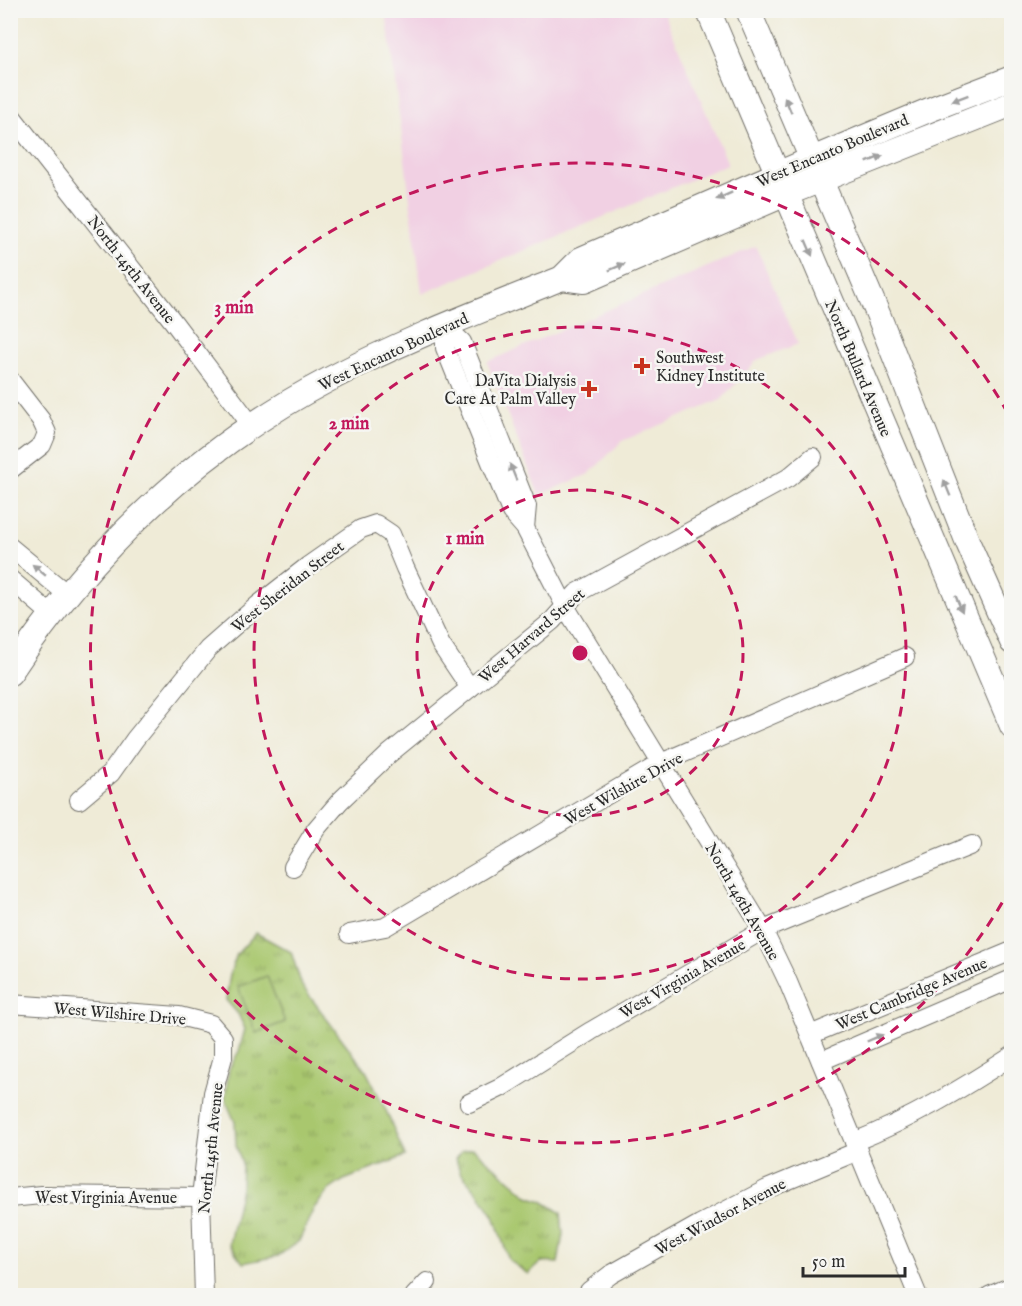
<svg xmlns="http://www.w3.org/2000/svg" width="1022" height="1306" font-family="'IM FELL English',serif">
<defs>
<pattern id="grass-tufts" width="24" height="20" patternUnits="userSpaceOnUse" patternTransform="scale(1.5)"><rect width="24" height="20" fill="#a9c76e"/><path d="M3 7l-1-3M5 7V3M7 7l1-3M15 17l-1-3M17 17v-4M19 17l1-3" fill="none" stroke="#8aa25b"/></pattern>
</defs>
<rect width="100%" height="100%" fill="#f6f6f2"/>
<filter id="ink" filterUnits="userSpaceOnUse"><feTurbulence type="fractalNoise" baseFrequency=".0167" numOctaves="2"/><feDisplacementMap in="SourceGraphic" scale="12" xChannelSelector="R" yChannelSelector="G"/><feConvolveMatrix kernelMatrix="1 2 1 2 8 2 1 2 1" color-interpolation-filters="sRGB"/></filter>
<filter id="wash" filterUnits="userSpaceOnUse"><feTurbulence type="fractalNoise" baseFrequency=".008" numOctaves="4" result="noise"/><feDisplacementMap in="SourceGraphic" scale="24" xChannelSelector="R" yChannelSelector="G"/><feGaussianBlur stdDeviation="1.35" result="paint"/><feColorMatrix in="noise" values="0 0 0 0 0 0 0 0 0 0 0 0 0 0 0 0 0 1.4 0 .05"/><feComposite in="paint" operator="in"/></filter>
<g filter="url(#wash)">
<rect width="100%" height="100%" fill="#efebd7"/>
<g fill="#f1d0e3">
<polygon points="386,11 663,11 728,164 422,294"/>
<polygon points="756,246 798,344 757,360 721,400 622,441 589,474 539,495 487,362"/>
</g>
<g fill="url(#grass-tufts)" stroke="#6a794c" stroke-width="1.5">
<polygon points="256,933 291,952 302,986 366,1071 385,1108 405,1156 344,1180 329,1190 314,1208 299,1241 278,1256 243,1263 229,1244 241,1188 242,1164 236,1145 235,1122 225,1099 229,1069 239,1051 245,1029 238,1014 226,1000 230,974 237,954"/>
<polygon points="473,1148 528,1196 542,1201 561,1213 563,1234 558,1263 541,1262 528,1274 509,1260 494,1216 479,1194 460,1172 456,1159 462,1151"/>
</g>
<polygon fill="#a9c76e" stroke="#6a794c" stroke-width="1.5" points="267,976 285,1022 256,1033 238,987"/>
</g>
<g filter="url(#ink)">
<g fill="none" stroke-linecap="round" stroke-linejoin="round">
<g stroke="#706e67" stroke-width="20">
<g id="minor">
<polyline points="10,114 172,320 252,426"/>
<polyline points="445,326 445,348 511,512 525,528 565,606 763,930 788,982 918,1296"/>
<polyline points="445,326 462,342 527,506 525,528"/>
<polyline points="10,380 41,420 47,433 42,445 10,470"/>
<polyline points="10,547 67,594"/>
<polyline points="10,579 52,615"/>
<polyline points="79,800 111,773 135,739 208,649 258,605 308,566 361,529 376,524 391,534 405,568 441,645 470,688"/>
<polyline points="293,867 316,829 340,801 389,754 552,621 577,593 788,478 813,457"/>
<polyline points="349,934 385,927 661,763 905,657"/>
<polyline points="10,1004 179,1016 211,1024 223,1038 223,1057 213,1093 201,1197 204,1296"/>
<polyline points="810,1035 1012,951"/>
<polyline points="821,1061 1012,979"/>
<polyline points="469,1103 500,1088 591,1031 763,930 972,845"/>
<path d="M854,1142C911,1119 960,1090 1012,1056"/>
<polyline points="10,1198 41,1195 201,1197"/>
<polyline points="589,1291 610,1275 700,1224 767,1189 858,1151"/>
<polyline points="414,1296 427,1282"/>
<polyline points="989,1296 1012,1286"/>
</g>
</g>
<g stroke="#706e67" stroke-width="26">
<g id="major">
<polyline points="708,10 1012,726"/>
<polyline points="748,10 878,314 968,543 1012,642"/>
<polyline points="562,278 584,281 786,194 1012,104"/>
<path d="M10,673C91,551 198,448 328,380C403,340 483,310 562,278L581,259L812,159L934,108L1012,78"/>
</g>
</g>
<use href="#minor" stroke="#fff" stroke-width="18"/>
<use href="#major" stroke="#fff" stroke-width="24"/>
</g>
<defs><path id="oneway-solid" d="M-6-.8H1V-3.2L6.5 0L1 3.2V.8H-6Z" transform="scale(1.5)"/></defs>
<g fill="#a0a0a0">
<use href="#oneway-solid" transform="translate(960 98) rotate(159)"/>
<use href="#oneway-solid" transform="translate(788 105) rotate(-113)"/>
<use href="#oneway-solid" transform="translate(875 159) rotate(-22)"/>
<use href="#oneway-solid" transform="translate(724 196) rotate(156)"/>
<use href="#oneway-solid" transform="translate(809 248) rotate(67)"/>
<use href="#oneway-solid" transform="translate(617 267) rotate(-23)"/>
<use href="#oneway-solid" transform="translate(513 472) rotate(-112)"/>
<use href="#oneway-solid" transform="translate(947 488) rotate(-112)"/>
<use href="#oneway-solid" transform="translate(39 570) rotate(-140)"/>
<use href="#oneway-solid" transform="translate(959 604) rotate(67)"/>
<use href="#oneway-solid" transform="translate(875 1038) rotate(-23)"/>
</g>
</g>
<g fill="none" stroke="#c2185b" stroke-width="3" stroke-dasharray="10 8">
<circle cx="580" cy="653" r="163"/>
<circle cx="580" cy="653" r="326"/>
<path d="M1011 887A490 490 0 1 1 1011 419"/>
</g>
<g fill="#c8321e" stroke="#f6f6f2" stroke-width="2">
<path d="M639 357h6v6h6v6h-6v6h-6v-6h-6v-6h6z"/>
<path d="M586 380h6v6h6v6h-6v6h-6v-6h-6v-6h6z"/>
</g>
<g text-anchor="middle" stroke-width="5" stroke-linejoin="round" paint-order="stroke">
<g font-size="16" fill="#2b2b2b" stroke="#f6f6f2">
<text transform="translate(832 150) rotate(-23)" y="6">West Encanto Boulevard</text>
<text transform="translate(132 269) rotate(52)" y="6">North 145th Avenue</text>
<text transform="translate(393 351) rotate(-25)" y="6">West Encanto Boulevard</text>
<text transform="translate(859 368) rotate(67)" y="6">North Bullard Avenue</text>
<text transform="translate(287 586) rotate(-38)" y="6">West Sheridan Street</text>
<text transform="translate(531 635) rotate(-41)" y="6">West Harvard Street</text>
<text transform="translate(623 788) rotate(-29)" y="6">West Wilshire Drive</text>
<text transform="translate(743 901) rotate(60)" y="6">North 146th Avenue</text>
<text transform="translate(682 978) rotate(-30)" y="6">West Virginia Avenue</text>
<text transform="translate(911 993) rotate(-23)" y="6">West Cambridge Avenue</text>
<text transform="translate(120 1013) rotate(5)" y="6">West Wilshire Drive</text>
<text transform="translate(210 1148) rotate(-84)" y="6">North 145th Avenue</text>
<text x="106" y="1203">West Virginia Avenue</text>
<text transform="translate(720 1216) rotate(-28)" y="6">West Windsor Avenue</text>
</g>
<g font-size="16" fill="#2b2b2b" stroke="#f6f6f2" text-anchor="start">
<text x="656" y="363">Southwest<tspan x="656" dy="18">Kidney Institute</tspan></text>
<text x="576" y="386" text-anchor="end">DaVita Dialysis<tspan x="576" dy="18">Care At Palm Valley</tspan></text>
</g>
</g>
<circle cx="580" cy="653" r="9" fill="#c2185b" stroke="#f6f6f2" stroke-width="3"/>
<g font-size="18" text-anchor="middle" font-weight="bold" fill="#c2185b" stroke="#f6f6f2" stroke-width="5" stroke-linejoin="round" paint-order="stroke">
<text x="234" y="313">3 min</text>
<text x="349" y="429">2 min</text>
<text x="465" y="544">1 min</text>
</g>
<rect width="1022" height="1306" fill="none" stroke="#f6f6f2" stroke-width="36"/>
<path d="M803 1267v9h102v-9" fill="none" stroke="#2b2b2b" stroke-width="3"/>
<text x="812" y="1267" font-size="18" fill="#2b2b2b" stroke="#f6f6f2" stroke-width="4.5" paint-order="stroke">50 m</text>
</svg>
